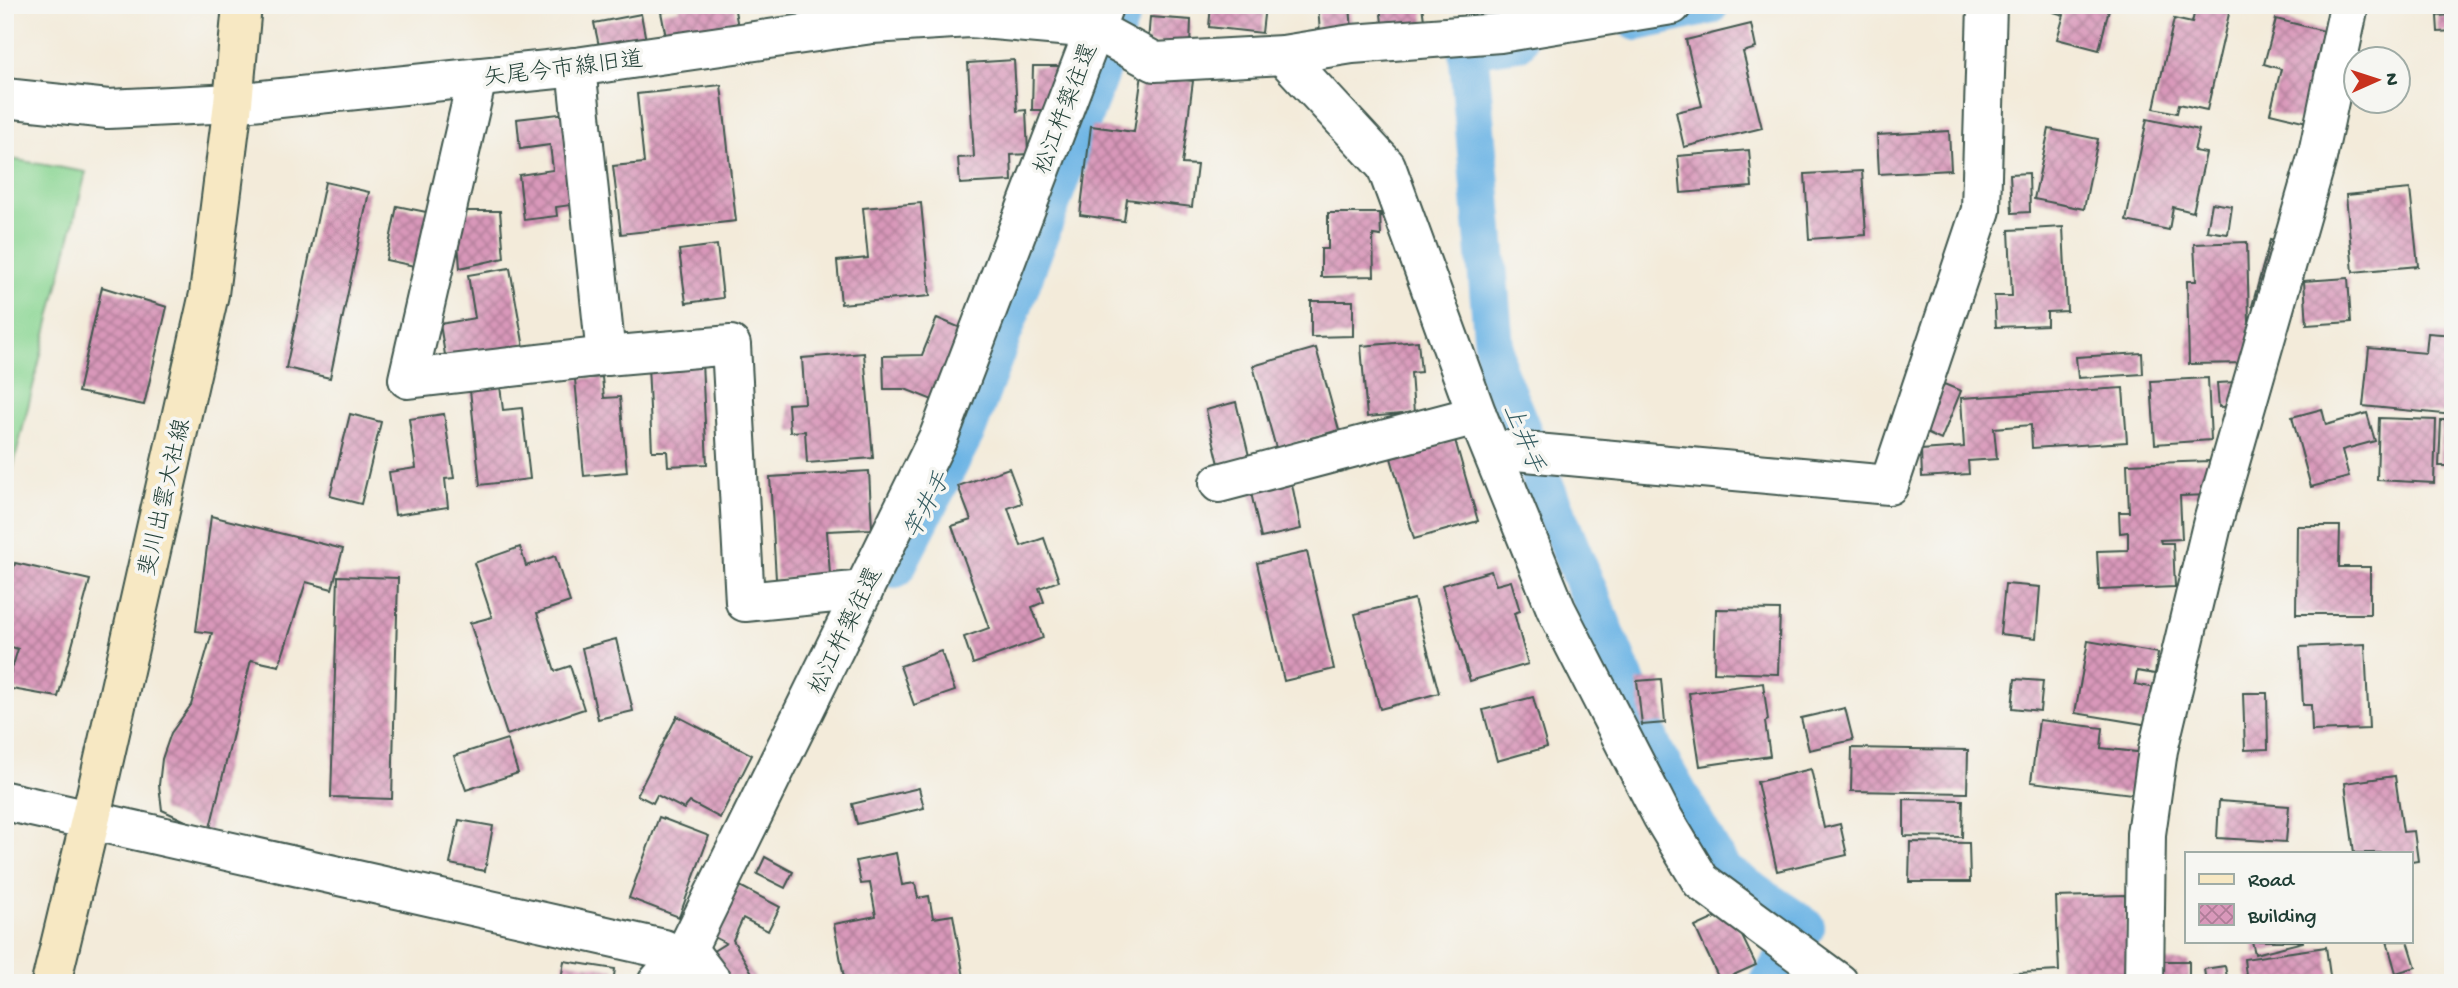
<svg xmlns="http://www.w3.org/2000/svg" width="2458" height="988" font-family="'Gochi Hand','Klee One',sans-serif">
<defs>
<pattern id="building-cross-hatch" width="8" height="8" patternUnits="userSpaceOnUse" patternTransform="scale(1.75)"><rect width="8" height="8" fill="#d998ba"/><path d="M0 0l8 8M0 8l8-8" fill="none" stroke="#af7d98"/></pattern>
</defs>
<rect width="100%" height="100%" fill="#f6f6f2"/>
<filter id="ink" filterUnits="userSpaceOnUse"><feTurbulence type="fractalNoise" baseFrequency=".0143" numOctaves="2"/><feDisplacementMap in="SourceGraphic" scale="14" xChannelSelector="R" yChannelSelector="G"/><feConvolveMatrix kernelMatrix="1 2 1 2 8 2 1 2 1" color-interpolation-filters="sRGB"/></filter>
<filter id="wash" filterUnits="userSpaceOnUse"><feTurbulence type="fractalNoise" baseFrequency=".00686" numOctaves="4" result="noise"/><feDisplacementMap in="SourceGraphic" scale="28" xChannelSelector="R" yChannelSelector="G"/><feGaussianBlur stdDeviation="1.57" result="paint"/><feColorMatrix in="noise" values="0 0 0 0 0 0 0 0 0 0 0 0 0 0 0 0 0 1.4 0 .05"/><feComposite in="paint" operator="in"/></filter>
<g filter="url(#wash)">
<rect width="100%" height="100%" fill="#f3ebda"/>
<polygon fill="#89d592" stroke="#548963" stroke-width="2" points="5,158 86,172 5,500"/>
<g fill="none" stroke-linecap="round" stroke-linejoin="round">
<g stroke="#6eb5e5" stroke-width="40">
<polyline points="1637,21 1709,5"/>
<polyline points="1517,41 1468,48 1496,369 1654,752 1722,871 1805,927 1769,983"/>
<polyline points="895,568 967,428 1124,5"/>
</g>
</g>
<g id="blocks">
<g fill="url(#building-cross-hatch)">
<polygon points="679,5 734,5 740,38 669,52 661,12 680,9"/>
<polygon points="1211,5 1265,6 1262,33 1209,27"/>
<polygon points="1318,5 1350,5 1352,32 1320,34"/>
<polygon points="1380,5 1422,5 1425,28 1383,32"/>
<polygon points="2056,5 2110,5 2099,50 2057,39 2064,15 2054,12"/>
<polygon points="2196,5 2231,5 2207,110 2179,104 2177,113 2154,108 2174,19 2192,23"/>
<polygon points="641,14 647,46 601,55 594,23"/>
<polygon points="2453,15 2453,31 2438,32 2437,16"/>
<polygon points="1150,17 1191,20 1190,46 1148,43"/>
<polygon points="2276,19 2324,31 2314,71 2323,74 2311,123 2270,113 2281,69 2264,64"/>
<polygon points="1751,24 1756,48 1743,52 1762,128 1684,147 1676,112 1702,106 1686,40"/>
<polygon points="1014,60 1017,111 1026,110 1028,154 1011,155 1012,181 960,184 958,158 974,157 968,63"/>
<polygon points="1033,66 1063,66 1044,110 1032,110"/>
<polygon points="1142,74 1193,81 1182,164 1197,165 1192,207 1127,199 1124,221 1080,215 1091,126 1134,132"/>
<polygon points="721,85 736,221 621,234 613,166 644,163 637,94"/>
<polygon points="567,113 578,204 556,207 557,216 524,220 519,175 553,170 550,145 520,149 517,119"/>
<polygon points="2147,119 2199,130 2194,151 2206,153 2193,212 2173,207 2169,230 2126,221"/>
<polygon points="2049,129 2098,139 2084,209 2034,199"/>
<polygon points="1949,131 1951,170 1879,174 1877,135"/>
<polygon points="1749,150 1752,187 1681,193 1678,156"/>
<polygon points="1862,171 1866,235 1809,239 1805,174"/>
<polygon points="2029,173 2030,212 2012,213 2010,174"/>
<polygon points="325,182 369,192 330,378 286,368"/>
<polygon points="2410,189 2418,266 2353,272 2346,195"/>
<polygon points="921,203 930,296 841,304 837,261 868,258 863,208"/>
<polygon points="2212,203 2232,206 2228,234 2207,231"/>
<polygon points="397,206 436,214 424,268 386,260"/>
<polygon points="463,211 500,211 504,258 460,268 458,242"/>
<polygon points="1328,213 1380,213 1381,236 1373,235 1374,276 1321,277 1321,249 1328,249"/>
<polygon points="2063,227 2067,311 2047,312 2047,325 1996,327 1994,296 2012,296 2009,230"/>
<polygon points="2270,240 2286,244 2267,311 2252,306"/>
<polygon points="2247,242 2250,363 2189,364 2187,281 2196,281 2194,244"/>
<polygon points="717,245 723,298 686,303 679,250"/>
<polygon points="510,268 524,348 446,361 440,324 475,318 468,275"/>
<polygon points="2348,278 2351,322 2307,325 2304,281"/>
<polygon points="102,287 167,307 144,405 78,392"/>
<polygon points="1311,301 1353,301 1353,336 1311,337"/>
<polygon points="937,318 968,331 940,403 905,389 884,389 883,356 922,355"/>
<polygon points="2428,333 2453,335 2453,415 2363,406 2369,348 2426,353"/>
<polygon points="1418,341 1421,372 1411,373 1414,413 1367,417 1361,346"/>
<polygon points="1316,348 1339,430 1276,448 1253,366"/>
<polygon points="864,353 873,458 807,463 805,431 790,432 788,404 805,403 802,358"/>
<polygon points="2142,353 2143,374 2078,378 2076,357"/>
<polygon points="702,362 707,464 668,466 667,451 652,451 648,365"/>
<polygon points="602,377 604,398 620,397 627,472 584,476 575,379"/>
<polygon points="2208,378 2211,440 2155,444 2151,381"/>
<polygon points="2237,382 2239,406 2219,407 2217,383"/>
<polygon points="1944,384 1961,391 1941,440 1924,432"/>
<polygon points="500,386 503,410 522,408 530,479 480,485 470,390"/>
<polygon points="2123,388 2127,442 2032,448 2031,425 1994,428 1997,459 1968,461 1969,474 1922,477 1921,450 1964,447 1961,398"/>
<polygon points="1236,402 1249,456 1219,464 1206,410"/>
<polygon points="2322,409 2326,425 2367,413 2375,441 2342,450 2349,477 2311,487 2292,417"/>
<polygon points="350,414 381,422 361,504 330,496"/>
<polygon points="444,414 454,478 445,479 448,507 395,515 389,472 416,468 409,419"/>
<polygon points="2379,418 2436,420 2434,483 2377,480"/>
<polygon points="2441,420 2453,420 2453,466 2439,466"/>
<polygon points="1455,440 1478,521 1414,539 1391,458"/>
<polygon points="2210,461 2211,495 2180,496 2182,539 2160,540 2161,543 2173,543 2175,587 2099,590 2097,551 2128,550 2128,532 2120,533 2119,512 2129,512 2127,464"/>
<polygon points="1009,468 1022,503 1008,508 1021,546 1044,538 1059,581 1039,588 1044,602 1032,607 1043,638 973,664 964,637 989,628 952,526 971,520 958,486"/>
<polygon points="869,471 872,529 827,531 830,575 776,579 770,477"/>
<polygon points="1291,479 1301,529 1261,538 1250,488"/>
<polygon points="211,516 343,549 332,589 306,582 279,666 251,660 209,832 162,810 159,785 162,759 171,733 191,705 212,633 196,631"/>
<polygon points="2297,526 2340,526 2339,567 2370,567 2370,614 2296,614"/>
<polygon points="520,547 526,566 555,556 570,602 537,613 555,671 570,666 584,709 507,735 470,623 492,617 474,563"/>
<polygon points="1307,552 1334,669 1284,681 1257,563"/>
<polygon points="15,563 90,580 58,697 6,688 18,649 5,645 5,607"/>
<polygon points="1491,571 1496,585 1511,581 1520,611 1514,613 1528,664 1470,681 1442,585"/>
<polygon points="338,576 398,578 392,799 331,797"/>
<polygon points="2005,584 2040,587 2036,638 2000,634"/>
<polygon points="1414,599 1439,693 1380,709 1355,614"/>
<polygon points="1716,609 1780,610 1778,674 1714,672"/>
<polygon points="616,639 633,711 598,719 582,648"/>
<polygon points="2088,641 2158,653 2155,674 2137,671 2135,684 2155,688 2149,725 2075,713"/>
<polygon points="2365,644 2369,729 2312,731 2311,705 2303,705 2300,647"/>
<polygon points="941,651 955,691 914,705 900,666"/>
<polygon points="1661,679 1665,723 1642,725 1637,681"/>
<polygon points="2015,679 2043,681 2040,711 2012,708"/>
<polygon points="1763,683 1768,720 1765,722 1770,756 1700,766 1689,693"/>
<polygon points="2243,693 2267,693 2268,749 2245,750"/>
<polygon points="1533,697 1547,747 1497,761 1483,710"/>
<polygon points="1845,708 1853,740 1809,750 1801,718"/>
<polygon points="677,716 752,755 720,818 690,802 684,809 657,795 653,803 637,795"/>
<polygon points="2039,720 2103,728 2101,748 2145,753 2140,795 2031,782"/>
<polygon points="507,739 518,773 466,790 454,756"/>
<polygon points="1852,748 1968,750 1967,793 1851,791"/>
<polygon points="1811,769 1824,828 1840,824 1847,855 1777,871 1757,782"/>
<polygon points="2395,776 2403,832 2414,831 2418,861 2411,862 2411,853 2354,853 2345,783"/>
<polygon points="919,788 924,808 857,824 852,804"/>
<polygon points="1904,799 1963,800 1962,837 1904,836"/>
<polygon points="2219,801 2289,806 2286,842 2217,838"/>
<polygon points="659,817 709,836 679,917 629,898"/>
<polygon points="459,820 493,826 485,871 450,864"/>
<polygon points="1910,842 1969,843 1970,882 1909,882"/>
<polygon points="896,853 902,885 915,883 918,898 929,896 933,918 953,915 965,983 897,983 896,979 881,983 845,983 834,924 876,916 870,883 861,884 856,861"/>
<polygon points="765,857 793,872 785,888 757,874"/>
<polygon points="738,885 780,907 768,931 743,918 733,940 755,978 747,983 724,983 707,955 726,943 712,936"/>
<polygon points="2125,895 2128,983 1997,983 1997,974 2059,971 2056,897"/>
<polygon points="1730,911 1756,965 1720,981 1695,927"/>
<polygon points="2252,941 2303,941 2303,942 2255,954"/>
<polygon points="2387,941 2408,941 2416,967 2396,973"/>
<polygon points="2326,947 2331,983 2247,983 2244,959"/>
<polygon points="564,961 615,969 613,983 529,983 530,975 561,980"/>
<polygon points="2159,961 2189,961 2189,983 2160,983"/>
<polygon points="2225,966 2228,983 2206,983 2204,969"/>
</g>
</g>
</g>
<g filter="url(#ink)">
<use href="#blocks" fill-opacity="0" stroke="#3f574d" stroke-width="2"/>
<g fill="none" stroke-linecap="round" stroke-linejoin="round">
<g stroke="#3f574d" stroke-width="42">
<g id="street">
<polyline points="1283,55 1386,166 1477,415 1556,609 1662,816 1701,881 1839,983"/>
<polyline points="576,67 606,356"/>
<polyline points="477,78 408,379 606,356 731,345 745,602 864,590"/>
<polyline points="5,98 108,109 233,103 576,67 872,24 970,18 1094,29 1155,62 1283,55 1352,44 1500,33 1672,5"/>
<polyline points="1493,449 1889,485 1981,210 1987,5"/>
<polyline points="1219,483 1477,415"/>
<polyline points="5,801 664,949 675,960"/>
<polyline points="687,949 713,983"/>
<polyline points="657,983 687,949 939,436 1103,7"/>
<polyline points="2144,983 2146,834 2158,750 2212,525 2317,158 2349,6 2347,5"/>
</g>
</g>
<g stroke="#3f574d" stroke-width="42">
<polyline id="secondary" points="51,983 90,821 209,294 233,103 242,5"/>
</g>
<use href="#street" stroke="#fff" stroke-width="38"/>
<use href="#secondary" stroke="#f7e8c3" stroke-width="38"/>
</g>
</g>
<g text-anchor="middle" stroke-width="7" stroke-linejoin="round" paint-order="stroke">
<g font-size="23" fill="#1f3d34" stroke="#f6f6f2">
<text transform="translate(563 67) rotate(-7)" y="8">矢尾今市線旧道</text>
<text transform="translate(1064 108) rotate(-69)" y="8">松江杵築往還</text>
<text transform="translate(163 497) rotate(-77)" y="8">斐川出雲大社線</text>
<text transform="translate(844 630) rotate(-64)" y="8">松江杵築往還</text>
</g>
<g font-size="24" font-style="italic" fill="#335b60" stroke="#f6f6f2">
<text transform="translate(1525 438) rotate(68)" y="8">上井手</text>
<text transform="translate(926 505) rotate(-62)" y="8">竿井手</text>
</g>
</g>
<rect width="2458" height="988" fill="none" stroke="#f6f6f2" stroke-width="28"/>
<rect x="2185" y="852" width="228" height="91" fill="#f6f6f2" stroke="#a0aca6" stroke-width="2"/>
<rect x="2199" y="874" width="35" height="10" fill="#f7e8c3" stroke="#a0aca6" stroke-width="2"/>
<text x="2248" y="886" font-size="21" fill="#1f3d34">Road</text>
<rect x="2199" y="904" width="35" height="21" fill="url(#building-cross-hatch)" stroke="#a0aca6" stroke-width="2"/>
<text x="2248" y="922" font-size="21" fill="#1f3d34">Building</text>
<g transform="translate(2377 80) rotate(87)"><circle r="33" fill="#f6f6f2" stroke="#a0aca6" stroke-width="2"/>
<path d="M0-5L12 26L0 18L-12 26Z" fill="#c8321e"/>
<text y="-10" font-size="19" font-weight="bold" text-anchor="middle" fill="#1f3d34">N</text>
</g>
</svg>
